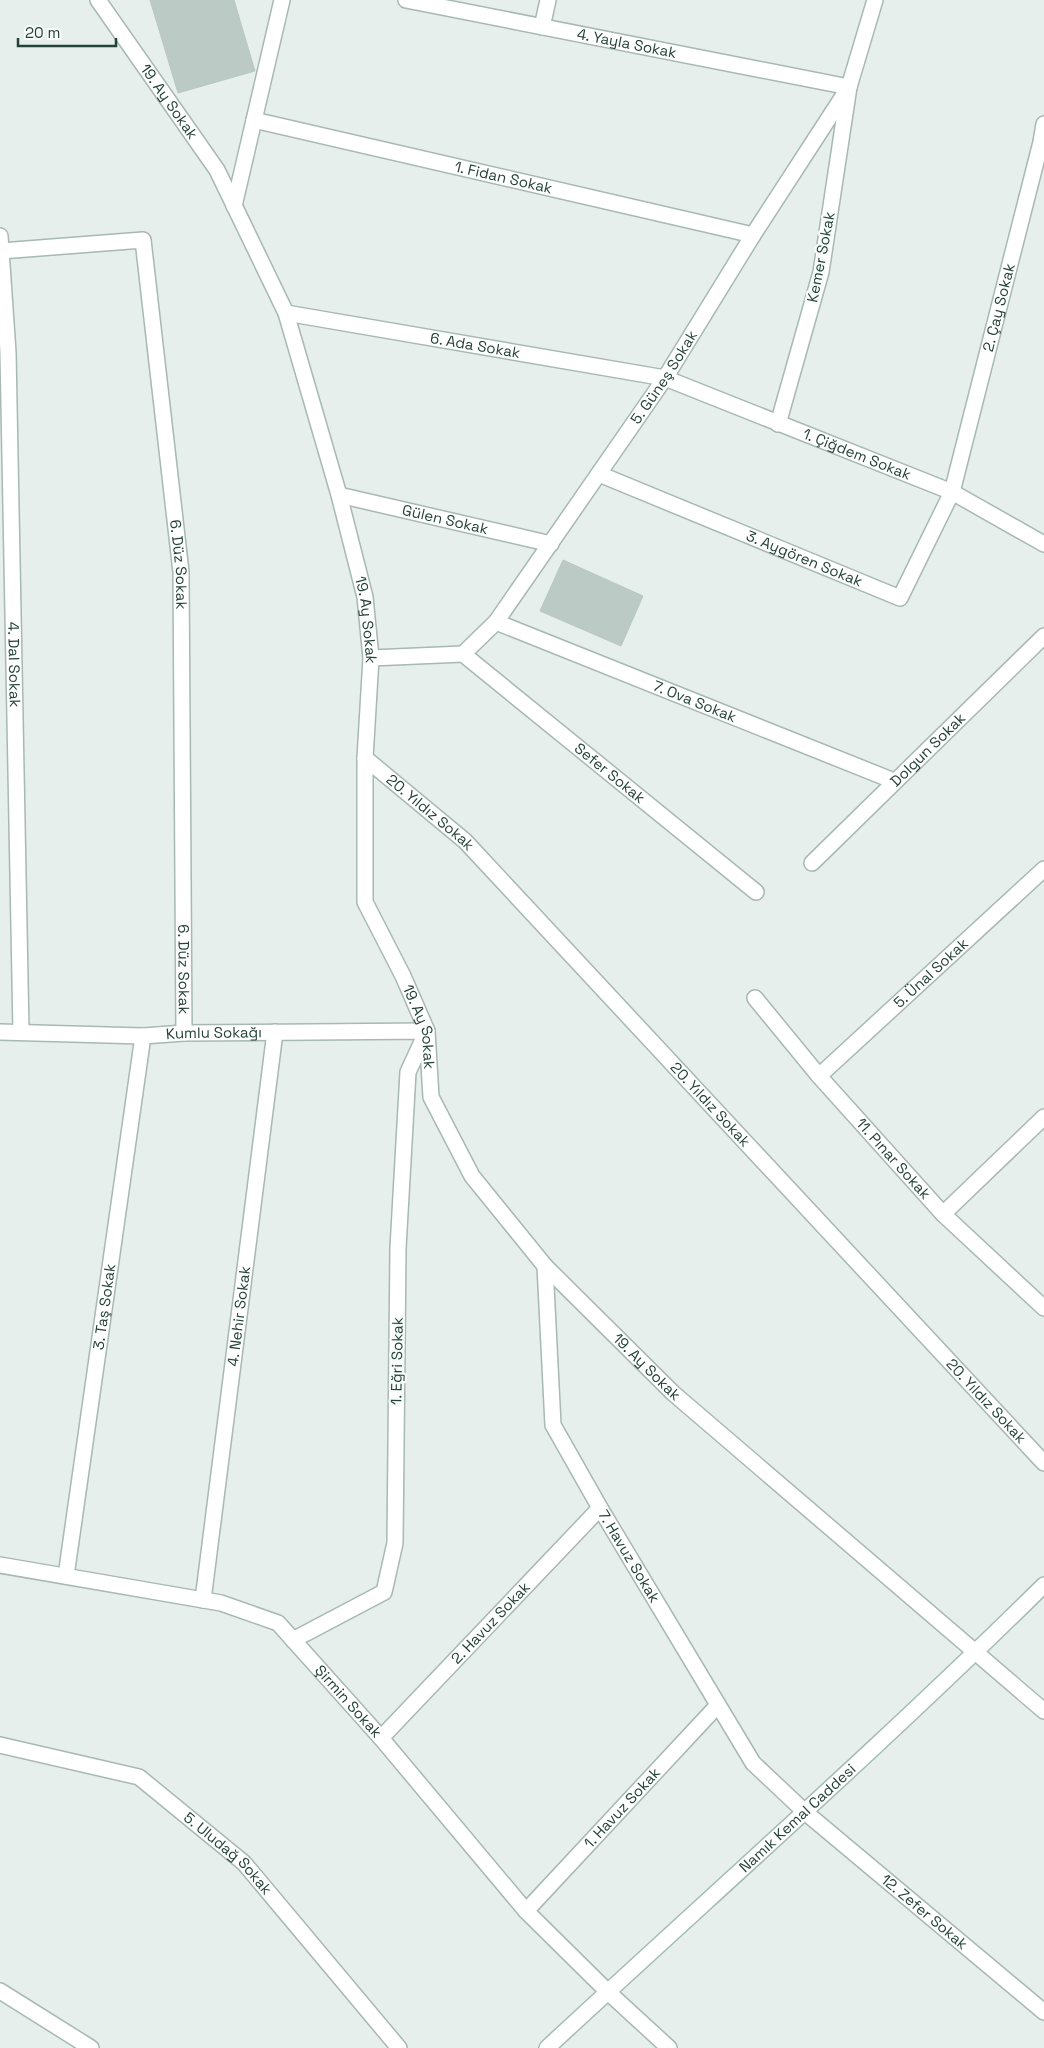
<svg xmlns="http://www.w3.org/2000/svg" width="1044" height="2048" font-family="'Space Grotesk',sans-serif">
<rect width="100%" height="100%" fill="#e6efeb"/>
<g fill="#bbcac4" stroke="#b8c9c2">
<polygon points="150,0 234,0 255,71 178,93"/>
<polygon points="563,560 643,596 621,646 540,611"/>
</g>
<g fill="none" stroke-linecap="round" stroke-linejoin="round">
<g stroke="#a8b8b2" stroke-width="18">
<g id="street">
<path id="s1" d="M98,0L217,170L286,313L339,495L365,597L371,658L365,758V902L403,976L427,1031L431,1097L472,1176L545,1266L673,1393L1044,1711"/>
<path id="s2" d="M406,0L849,87L821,272L778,424"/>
<polyline points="542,27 548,0"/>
<path id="s3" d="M254,120L753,235"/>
<polyline points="234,206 282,0"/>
<path id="s4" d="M0,236L8,352L21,1032"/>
<path id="s5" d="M1,251L143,240L181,572L184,1033"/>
<path id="s6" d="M286,313L665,378L952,492L1044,544"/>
<path id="s7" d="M599,474L900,598L952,492L1041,142L1044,124"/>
<path id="s8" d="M339,495L551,544"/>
<path id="s9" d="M496,622L894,781"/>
<path id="s10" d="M463,654L756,892"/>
<path id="s11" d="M371,658L463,654L496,622L665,378L753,235L849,87L875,0"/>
<path id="s12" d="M365,758L465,841L1044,1463"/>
<path id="s13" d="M812,863L1044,636"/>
<path id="s14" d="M755,998L819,1076L943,1214L1044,1308"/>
<path id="s15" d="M0,1032L143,1036L184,1033L427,1031L408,1072L398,1248L395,1543L384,1592L293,1640"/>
<path id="s16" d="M819,1076L1044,869"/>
<polyline points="943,1214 1044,1117"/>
<path id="s17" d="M545,1266L553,1425L600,1508L753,1763L805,1812L1044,2012"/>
<path id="s18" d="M0,1565L221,1603L278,1623L381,1738L526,1911L608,1992L669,2048"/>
<path id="s19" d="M66,1576L143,1036"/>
<path id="s20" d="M203,1600L275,1032"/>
<path id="s21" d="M381,1738L600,1508"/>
<path id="s22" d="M0,1745L139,1777L244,1863L399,2048"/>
<path id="s23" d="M526,1911L718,1705"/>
<polyline points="0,1991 91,2048"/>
</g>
</g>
<g stroke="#a4bbb3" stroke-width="18">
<g id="secondary">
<path id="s24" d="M547,2048C713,1894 883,1744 1044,1585"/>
</g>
</g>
<use href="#street" stroke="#fff" stroke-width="15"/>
<use href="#secondary" stroke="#fff" stroke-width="15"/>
</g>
<g text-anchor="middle" stroke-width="4.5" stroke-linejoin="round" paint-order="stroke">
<g font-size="15" fill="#24423a" stroke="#f7fbf9">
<text dy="5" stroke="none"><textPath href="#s2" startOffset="225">4. Yayla Sokak</textPath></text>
<text dy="5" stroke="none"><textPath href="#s1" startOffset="124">19. Ay Sokak</textPath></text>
<text dy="5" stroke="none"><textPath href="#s3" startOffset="256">1. Fidan Sokak</textPath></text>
<text transform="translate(821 257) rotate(-79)" y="5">Kemer Sokak</text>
<text dy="5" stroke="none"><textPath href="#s7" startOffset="634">2. Çay Sokak</textPath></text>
<text dy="5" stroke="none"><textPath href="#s6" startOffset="192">6. Ada Sokak</textPath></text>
<text dy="5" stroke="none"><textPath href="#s11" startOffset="435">5. Güneş Sokak</textPath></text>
<text dy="5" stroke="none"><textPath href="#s6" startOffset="591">1. Çiğdem Sokak</textPath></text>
<text dy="5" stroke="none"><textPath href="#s8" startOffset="109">Gülen Sokak</textPath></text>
<text dy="5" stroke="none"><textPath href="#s7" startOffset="222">3. Aygören Sokak</textPath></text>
<text dy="5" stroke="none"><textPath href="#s5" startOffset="469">6. Düz Sokak</textPath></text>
<text dy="5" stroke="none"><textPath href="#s1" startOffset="684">19. Ay Sokak</textPath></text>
<text dy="5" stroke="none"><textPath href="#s4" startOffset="429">4. Dal Sokak</textPath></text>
<text dy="5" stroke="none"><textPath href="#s9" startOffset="214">7. Ova Sokak</textPath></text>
<text dy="5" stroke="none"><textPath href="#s13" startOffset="162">Dolgun Sokak</textPath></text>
<text dy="5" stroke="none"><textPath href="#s10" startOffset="189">Sefer Sokak</textPath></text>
<text dy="5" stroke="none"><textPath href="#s12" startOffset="85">20. Yıldız Sokak</textPath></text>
<text dy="5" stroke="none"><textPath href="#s5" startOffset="874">6. Düz Sokak</textPath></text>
<text dy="5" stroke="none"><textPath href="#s16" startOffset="152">5. Ünal Sokak</textPath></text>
<text dy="5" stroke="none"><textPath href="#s1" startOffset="1104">19. Ay Sokak</textPath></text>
<text dy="5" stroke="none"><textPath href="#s15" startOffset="214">Kumlu Sokağı</textPath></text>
<text dy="5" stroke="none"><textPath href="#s12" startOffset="490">20. Yıldız Sokak</textPath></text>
<text dy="5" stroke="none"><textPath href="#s14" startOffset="212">11. Pınar Sokak</textPath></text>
<text dy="5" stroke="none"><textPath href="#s19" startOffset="272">3. Taş Sokak</textPath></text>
<text dy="5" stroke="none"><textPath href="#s20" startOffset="286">4. Nehir Sokak</textPath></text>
<text transform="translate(397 1361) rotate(-89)" y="5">1. Eğri Sokak</text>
<text dy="5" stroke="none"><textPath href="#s1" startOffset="1524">19. Ay Sokak</textPath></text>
<text dy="5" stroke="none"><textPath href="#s12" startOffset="895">20. Yıldız Sokak</textPath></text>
<text dy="5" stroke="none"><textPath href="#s17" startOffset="311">7. Havuz Sokak</textPath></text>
<text dy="5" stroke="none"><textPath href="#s21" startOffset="159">2. Havuz Sokak</textPath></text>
<text dy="5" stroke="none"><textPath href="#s18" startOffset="390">Şirmin Sokak</textPath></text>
<text dy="5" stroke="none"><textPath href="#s23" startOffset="141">1. Havuz Sokak</textPath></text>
<text dy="5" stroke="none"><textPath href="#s24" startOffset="340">Namık Kemal Caddesi</textPath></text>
<text dy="5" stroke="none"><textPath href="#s22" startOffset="260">5. Uludağ Sokak</textPath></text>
<text dy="5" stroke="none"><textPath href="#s17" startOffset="779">12. Zefer Sokak</textPath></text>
</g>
</g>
<path d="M18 38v8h98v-8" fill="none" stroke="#24423a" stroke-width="2.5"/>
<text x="25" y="38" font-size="15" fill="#24423a" stroke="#f7fbf9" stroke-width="4" paint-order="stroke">20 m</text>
</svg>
